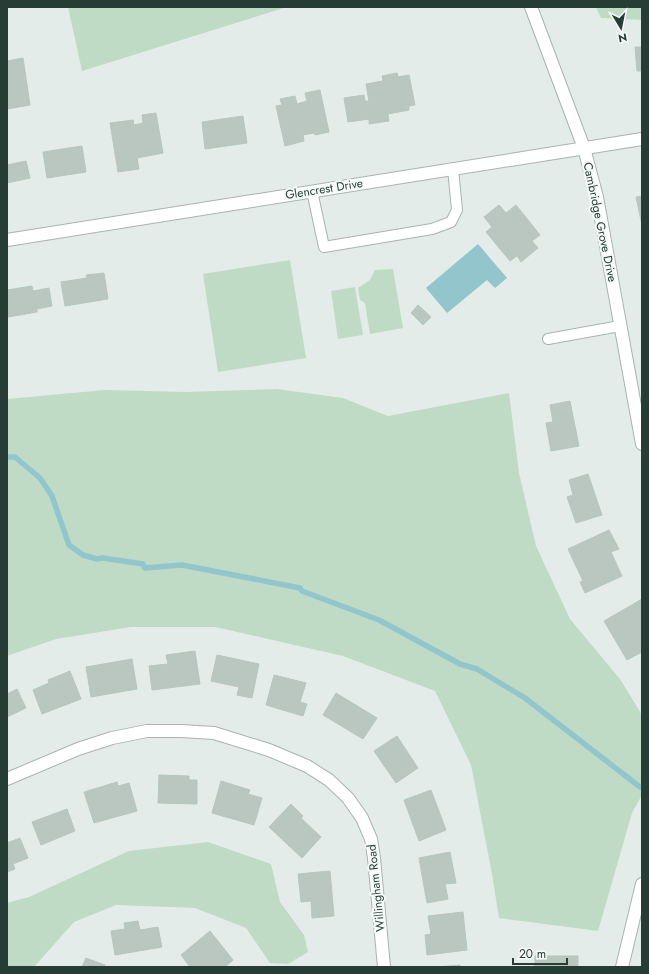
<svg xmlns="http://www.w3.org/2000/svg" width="649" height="974" font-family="Jost,sans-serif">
<rect width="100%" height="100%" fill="#e4ece9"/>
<g fill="#bfdbc6">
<polygon points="68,7 287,7 82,71"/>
<polygon points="596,7 642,7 642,20 601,18"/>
<polygon points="290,260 306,358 218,372 203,274"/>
<polygon points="393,269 403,328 370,334 365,303 360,300 358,288 370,280 375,270"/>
<polygon points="355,287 363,335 338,339 331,291"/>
<polygon points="277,389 343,398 388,416 509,393 519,473 536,546 570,619 620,679 642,715 642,795 632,813 598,931 499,918 492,874 471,765 435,691 343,656 215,627 131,627 56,639 7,656 7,399 105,390 186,392"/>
<polygon points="208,842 271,864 280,902 304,935 308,952 288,964 270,963 246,928 195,908 116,905 74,922 34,967 7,967 7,903 29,897 129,851"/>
</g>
<polygon fill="#92c5cc" points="478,244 507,278 495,288 487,280 447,313 426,288"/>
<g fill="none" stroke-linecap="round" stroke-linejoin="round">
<polyline stroke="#92c5cc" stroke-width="5.5" points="7,457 15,457 40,478 52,496 69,545 83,555 97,559 103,558 143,564 145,568 182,565 300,588 302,591 379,620 460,664 477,669 525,698 640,787"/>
</g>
<g fill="#bac7c1" stroke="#b7c6bf">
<polygon points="635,47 642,47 642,71 637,71"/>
<polygon points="23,58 30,105 7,109 7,61"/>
<polygon points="397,73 398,77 409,75 415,105 409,106 409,110 388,114 389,121 369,124 369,119 348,122 344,98 364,95 365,101 369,101 366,84 383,81 382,76"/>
<polygon points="320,90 329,132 315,135 314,133 303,135 304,141 285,146 276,106 282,105 280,99 295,96 297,104 307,101 305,93"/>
<polygon points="156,113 163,153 137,158 139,169 118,172 110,123 133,120 134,125 143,123 142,115"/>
<polygon points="243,116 247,143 205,149 202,122"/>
<polygon points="82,146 86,172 47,178 43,152"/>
<polygon points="26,161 30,178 7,183 7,165"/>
<polygon points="642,196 642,225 636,197"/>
<polygon points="499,205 506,213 516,205 540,235 532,241 538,248 521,262 517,256 510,261 486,232 492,227 484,217"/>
<polygon points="104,273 108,299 65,306 61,282 87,278 86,275"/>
<polygon points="32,286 33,291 49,288 52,306 37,309 37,312 8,317 7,290"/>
<polygon points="418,305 431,317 423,325 411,313"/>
<polygon points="570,401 579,446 551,451 546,423 553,422 550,405"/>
<polygon points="588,474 602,515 576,523 567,497 573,495 569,480"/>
<polygon points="609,530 619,549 611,552 622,576 585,593 580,582 583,581 568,549"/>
<polygon points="642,599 642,652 627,660 604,621"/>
<polygon points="195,651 200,684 152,690 149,666 168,664 166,655"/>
<polygon points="217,655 259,664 252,698 237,695 239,687 211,681"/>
<polygon points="132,659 137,689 91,697 86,667"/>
<polygon points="70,671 81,699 42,714 33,690 49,683 48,680"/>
<polygon points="274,675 306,683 300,702 307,704 303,716 266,705"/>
<polygon points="17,689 26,708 7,717 7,694"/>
<polygon points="336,693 377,718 363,739 323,715"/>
<polygon points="397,736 418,768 396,783 374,751"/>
<polygon points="159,775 189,776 189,780 197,780 197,804 158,803"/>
<polygon points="221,781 250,790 248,794 262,798 254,825 212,813"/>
<polygon points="117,782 118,786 129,783 137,811 94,823 84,792"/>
<polygon points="431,790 446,830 419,841 404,800"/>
<polygon points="291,804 303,816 301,818 321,837 302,858 269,827"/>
<polygon points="67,809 75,831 41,845 32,822"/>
<polygon points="20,838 28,858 13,864 15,869 7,872 7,843"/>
<polygon points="450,852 456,883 445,884 448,899 427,903 419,858"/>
<polygon points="330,871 334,916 312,918 311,901 301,902 298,874"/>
<polygon points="463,912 467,950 427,955 425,935 431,934 428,916"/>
<polygon points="138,921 140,930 158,927 162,947 115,955 111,931 125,929 124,923"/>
<polygon points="210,931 233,960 225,967 190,967 181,955"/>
<rect x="535" y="956" width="43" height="11"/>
<polygon points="86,958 105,965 105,967 82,967"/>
<polygon points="460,965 460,967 437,967"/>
</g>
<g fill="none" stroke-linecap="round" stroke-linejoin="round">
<g stroke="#a7b4af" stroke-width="12">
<g id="service">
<polyline points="312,191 324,247 432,229 451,222 457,210 453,169"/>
<polyline points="548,339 620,326"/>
</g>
</g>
<g stroke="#a7b4af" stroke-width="14">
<g id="minor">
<polyline points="531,7 584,148 597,197 642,444"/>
<polyline points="7,240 642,139"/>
<polyline points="7,779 78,749 112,738 147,731 181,731 214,733 269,750 307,766 329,780 348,798 362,818 371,839 374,858 384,967"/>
<polyline points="622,967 642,884"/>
</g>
</g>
<use href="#service" stroke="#fff" stroke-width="10"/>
<use href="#minor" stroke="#fff" stroke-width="12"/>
</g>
<g text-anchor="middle" stroke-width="4" stroke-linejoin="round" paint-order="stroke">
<g font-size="12" fill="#253d35" stroke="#f5f9f7">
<text transform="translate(324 189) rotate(-9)" y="4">Glencrest Drive</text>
<text transform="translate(600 222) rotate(78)" y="4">Cambridge Grove Drive</text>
<text transform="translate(376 888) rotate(-96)" y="4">Willingham Road</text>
</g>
</g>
<rect width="649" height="974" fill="none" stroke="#253d35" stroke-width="16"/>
<g transform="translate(621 28) rotate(170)" stroke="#f5f9f7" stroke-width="3" paint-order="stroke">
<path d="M0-3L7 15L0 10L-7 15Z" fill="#253d35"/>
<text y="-6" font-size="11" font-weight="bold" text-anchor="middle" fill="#253d35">N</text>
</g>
<path d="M513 958v6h54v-6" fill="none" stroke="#253d35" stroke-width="2"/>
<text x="519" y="958" font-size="12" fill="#253d35" stroke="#f5f9f7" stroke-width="3" paint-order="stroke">20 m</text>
</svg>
